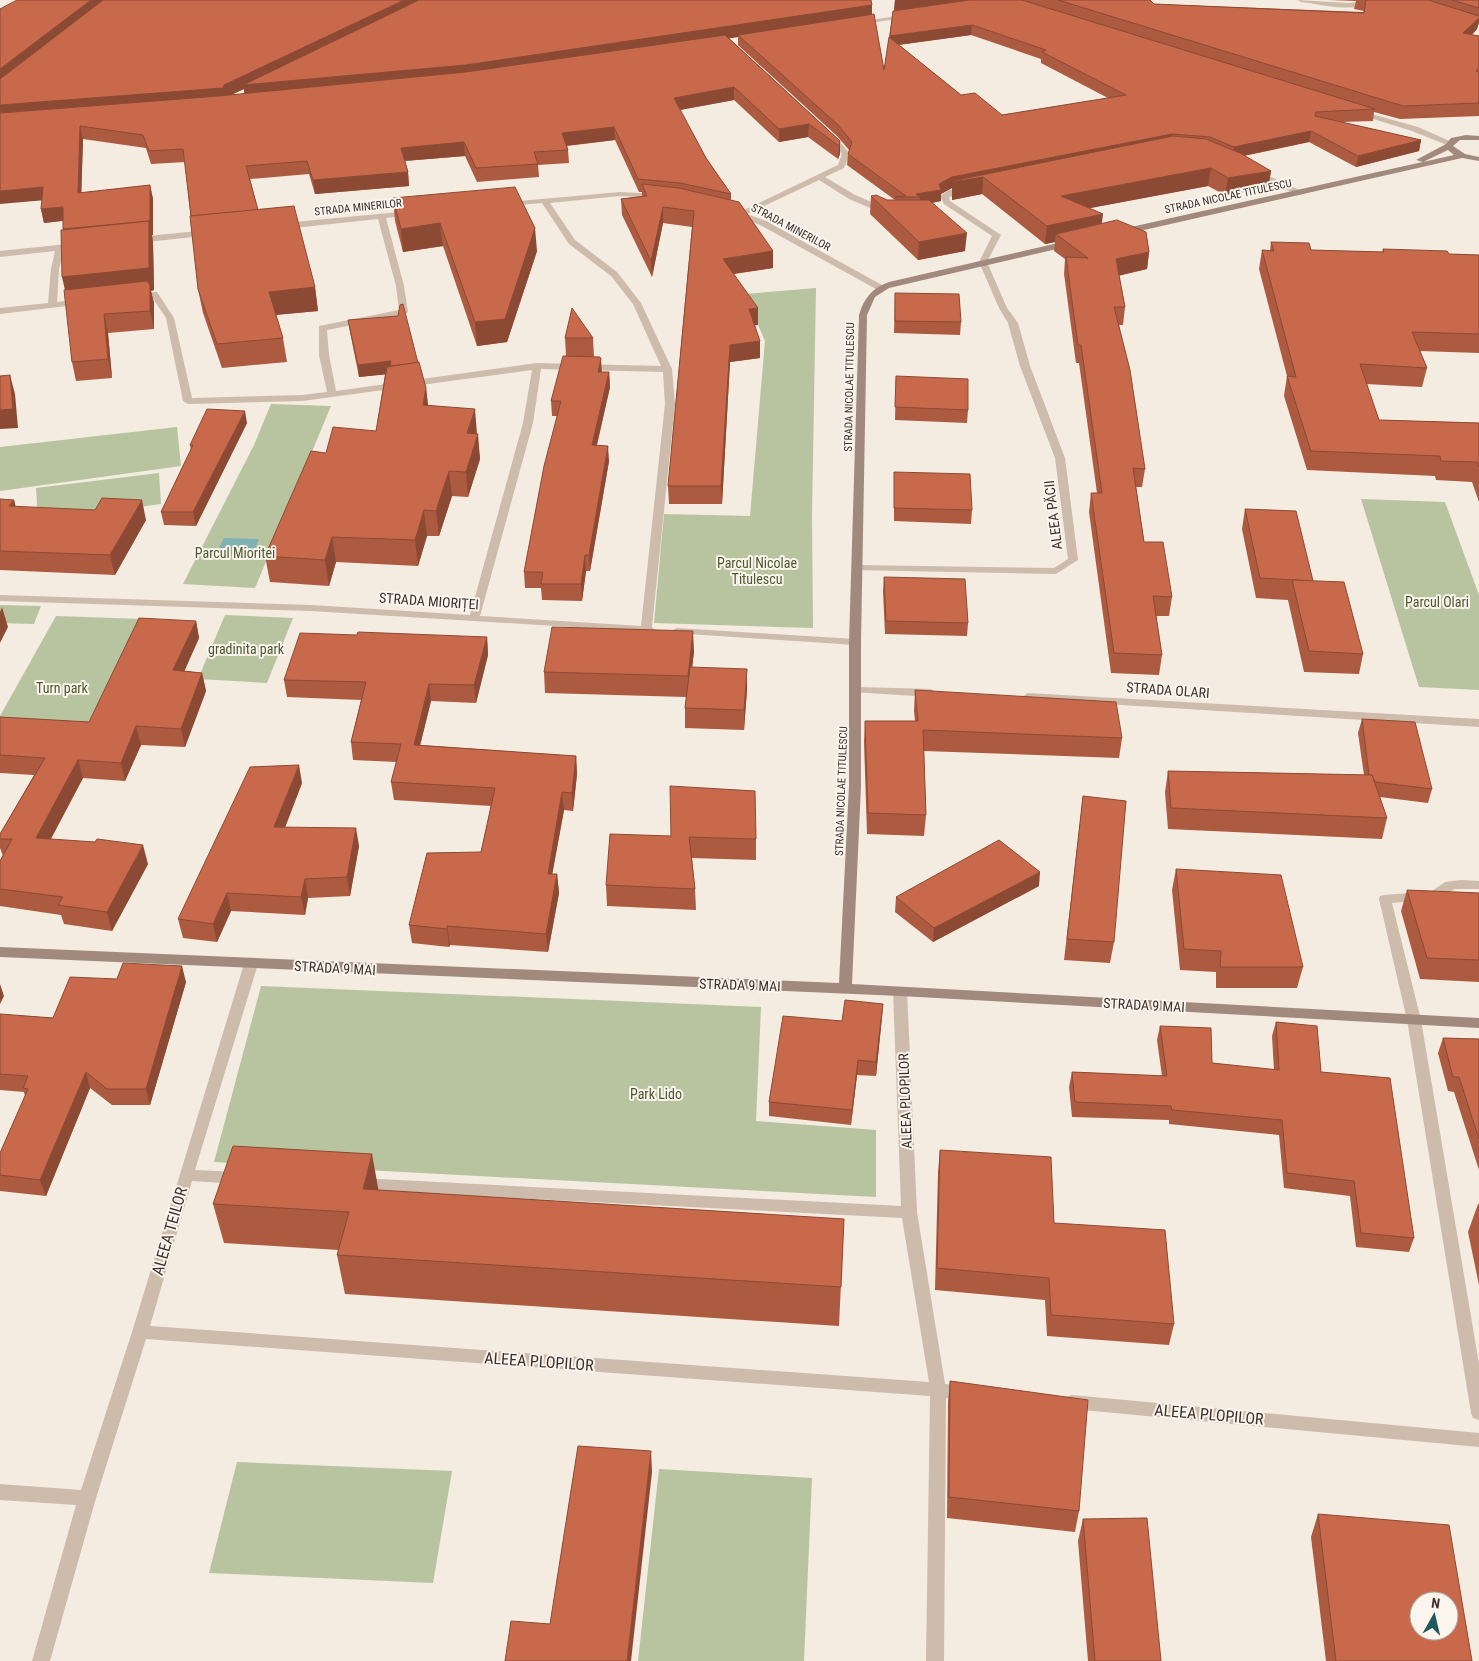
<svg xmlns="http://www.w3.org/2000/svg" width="1479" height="1661" font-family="'Roboto Condensed',sans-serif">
<rect width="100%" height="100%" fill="#f4ebe1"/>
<g fill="#b8c4a0">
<polygon points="816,288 812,516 813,628 654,623 664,514 750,516 765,341 745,294"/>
<polygon points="271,404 331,406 255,588 183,584 254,445"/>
<polygon points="177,427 181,466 0,491 0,447"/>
<polygon points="159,473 161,504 38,521 36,488"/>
<polygon points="1361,499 1445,502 1479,595 1479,690 1419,687"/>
<polygon points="0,605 41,606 34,624 0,623"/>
<polygon points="225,615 293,618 267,683 198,679"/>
<polygon points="56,616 142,619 131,732 0,727 0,716"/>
<polygon points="261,986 761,1007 756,1121 876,1130 876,1197 214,1162"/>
<polygon points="237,1462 452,1471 433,1583 209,1573"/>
<polygon points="659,1469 812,1478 804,1661 638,1661"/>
</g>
<polygon fill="#7fb0b2" points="224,538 259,539 252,557 215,556"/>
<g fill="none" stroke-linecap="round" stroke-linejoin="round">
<g fill="#cdbbac" fill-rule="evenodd">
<path d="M1298,0L1348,3L1379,0C1358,14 1324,5 1301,2Z"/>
<polygon points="907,14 909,15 909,17 858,25 855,23"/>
<polygon points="1354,109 1418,127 1454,143 1447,145 1412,131 1354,113"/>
<polygon points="827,134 833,134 850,154 844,168 825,177 855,195 888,209 888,213 882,213 849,199 819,180 747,214 766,221 882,285 882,289 876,289 760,225 729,212 733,210 740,212 838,165 842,154 827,138"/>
<polygon points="1252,171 1258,171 1306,193 1299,195 1252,175"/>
<polygon points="968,187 971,187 971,191 949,197 950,201 1001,235 987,262 1007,308 1018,323 1030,366 1065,458 1078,560 1056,574 853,570 852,568 853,566 857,565 1054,568 1068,559 1055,458 1020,366 1008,323 999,308 979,262 992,236 944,204 940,196 949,190"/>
<path d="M620,192L657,194L661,196L657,198L620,196L550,203L575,240L617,272L641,303L672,369L675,404L652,627L655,630L653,632L311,611L0,601V595L311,605L470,615L523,423L532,370L302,401L188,404L183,401L166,318L152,297L136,299L132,296L136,293L157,292L174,318L192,398L302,395L327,392L319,355V326L399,310L396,286L378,219L284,229L280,226L284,223L410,211L414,213L413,215L386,218L404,286L408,312L404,315L327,330L329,355L336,391L537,363L661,366L633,304L611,276L569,244L542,203L508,206L504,204L508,202ZM541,369L663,372L665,404L641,626L480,616L533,423Z"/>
<polygon points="209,230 212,231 212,235 137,243 133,240 137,237"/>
<polygon points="77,243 80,244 80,248 64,250 59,269 57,302 81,299 85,302 84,304 0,314 0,308 48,303 51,269 55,251 0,257 0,251"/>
<polygon points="677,628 855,639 861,642 855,645 673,633 671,631"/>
<polygon points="856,687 931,689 937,693 931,697 852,692 850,690"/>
<polygon points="1028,693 1479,719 1479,727 1024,699 1022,697"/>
<polygon points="1461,880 1479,881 1479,889 1455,889 1435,899 1392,903 1421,1020 1479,1364 1479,1420 1473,1418 1471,1413 1407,1020 1379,899 1380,896 1385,895 1432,891 1445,882"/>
<polygon points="251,959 256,961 258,964 195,1170 238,1172 243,1174 245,1178 243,1182 238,1184 192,1181 150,1326 929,1382 902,1218 360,1190 355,1188 353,1184 355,1180 360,1178 901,1206 893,991 895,988 905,988 907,991 917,1212 945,1384 971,1387 973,1392 971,1397 965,1399 946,1398 944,1661 926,1661 930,1396 146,1339 96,1498 50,1661 32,1661 76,1505 0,1500 0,1484 81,1490 132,1332 244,964 246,961"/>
<polygon points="1072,1395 1479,1433 1479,1447 1072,1409 1066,1407 1064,1402 1066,1397"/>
</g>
<g fill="#a18a7d" fill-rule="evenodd">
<polygon points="1466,135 1479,136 1479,140 1460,140 1453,146 1465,154 1479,157 1479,161 1462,158 1122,235 1118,232 1122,229 1454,155 1448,150 1423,162 1416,160 1446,144 1451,138"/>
<path d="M1071,240L1074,241V245L889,288L875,297L867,315L861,642V786L852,984L1479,1018V1028L900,996L0,957V947L839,983L849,786V642L859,315C864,298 872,288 889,282Z"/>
</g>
</g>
<g fill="#ac5a40" fill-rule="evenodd">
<path d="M895,0H1150L1154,4L1363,12L1364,11L1354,9L1356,1L1329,0H1479V22L1477,29L1472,35L1479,36V116L1400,119L1374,112L1373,121L1342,122L1421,140L1419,151L1356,167L1309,142L1244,156L1271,171L1268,188L1225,195L1208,186L1089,208L1102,224L1149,252L1147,269L1119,275L1125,307L1123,325H1119L1145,469L1142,487H1136L1144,542L1172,597L1169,616H1156L1162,655L1159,675L1111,673L1089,512L1091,493H1097L1079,363H1076L1064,274L1065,259L1054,251L1055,242L1045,244L982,194L952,200V188L941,194V201L932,203L965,251L918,260L870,214L871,196L887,200H895L847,165L848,154L849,150L837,136L738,45V37L729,38L840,141V154L838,159L808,137L779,142L734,100L680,110L706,158L731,194V200L773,251V268L734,274L758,325H755L760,358L730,362L722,504H669L668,486L692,227L663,223L652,277L622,215L621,199L642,196V192H639L615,140L567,146L568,150L569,163L538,165L539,177L477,182L465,156L405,161L408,172L409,186L315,194L309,174L250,179L258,210L315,287L318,311L276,315L283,338L287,362L222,368L203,313L198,289L185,162L151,164L146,148L83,139L81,193L150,185L153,199V235H152L153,243L154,290L151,291L154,303V329L108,333L112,378L76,381L72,362L65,290L63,221L44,223L41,209L42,201L0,9L872,15L884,70L893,11H894ZM971,35L1041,59V63L1108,98L1002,115L961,95L899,45ZM244,89V94L231,95Z"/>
<polygon points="393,198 537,251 507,342 477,346 443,246 403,252 395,221"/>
<polygon points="1271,242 1311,250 1382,252 1383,249 1449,254 1479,255 1479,353 1420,351 1427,368 1422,387 1366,384 1379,420 1479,423 1479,502 1472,482 1436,480 1435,476 1307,470 1284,396 1287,376 1259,269 1262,250 1270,251"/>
<polygon points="895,293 961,322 960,335 894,333"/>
<polygon points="348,320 418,363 426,388 428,406 477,434 480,459 468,497 452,496 439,536 427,536 418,566 336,562 329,586 270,582 265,556 326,453 376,431 385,374 359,377 350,332"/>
<polygon points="565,338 593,338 594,357 601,359 601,372 609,372 610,387 597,445 609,461 590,571 586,571 582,601 542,600 541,588 525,588 524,572 557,416 552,416 551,401 566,356"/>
<polygon points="896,376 968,410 967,423 895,420"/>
<polygon points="247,423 196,526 164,525 161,512 191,450 190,445"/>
<polygon points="894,472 972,510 971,524 894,521"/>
<polygon points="0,499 14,500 15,507 95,510 146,520 115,575 0,570"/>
<polygon points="1245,509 1313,581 1363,654 1359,674 1304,672 1288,600 1256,598 1242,529"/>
<polygon points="884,577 968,623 967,636 885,634 883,591"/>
<polygon points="196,621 199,638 184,671 202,673 206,691 185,747 141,745 125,781 83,778 51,839 148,864 112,931 64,924 61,915 0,906 0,861 3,856 0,848 0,834 34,775 0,773 0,717 89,722"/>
<polygon points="487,637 488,655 476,703 431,701 420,745 576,756 577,774 573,811 564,810 552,874 557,874 559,893 548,952 450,945 449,947 412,943 409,925 481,852 491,806 394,800 391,782 397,762 353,760 351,742 361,700 287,697 284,680"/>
<polygon points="694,651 692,667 747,689 744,730 685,728 685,708 686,697 545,693 544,672"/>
<polygon points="915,690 1122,738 1119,758 924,751 926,815 924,836 867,834 864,742 865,721 915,721 914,711"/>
<polygon points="1362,719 1432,789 1428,803 1380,797 1387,818 1382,839 1168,829 1165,792 1168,771 1364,775 1358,733"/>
<polygon points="302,783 285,827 359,846 350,896 308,898 305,915 231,911 217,942 183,938 178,919"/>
<polygon points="1083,796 1114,942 1110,963 1064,960"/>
<polygon points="671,836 756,839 756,860 692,858 695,889 696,910 607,906 606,885"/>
<polygon points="1176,869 1303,967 1297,988 1216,988 1216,972 1180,970 1172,890"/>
<polygon points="1039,886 933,942 895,912 896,897"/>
<polygon points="1407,890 1479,893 1479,982 1420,979 1401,911"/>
<polygon points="186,982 150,1105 112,1105 90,1088 46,1196 0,1191 0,1153 25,1096 24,1092 0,1090 0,1014 53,1018"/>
<polygon points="883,1004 876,1076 857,1075 851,1125 769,1116 769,1102 842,1021"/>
<polygon points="1276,1022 1321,1072 1414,1238 1409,1252 1356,1247 1350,1196 1284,1188 1279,1135 1169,1124 1169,1120 1072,1117 1069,1087 1072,1072 1162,1076 1157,1040 1160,1026 1212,1063 1274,1070 1272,1036"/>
<polygon points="1443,1038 1479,1039 1479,1170 1454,1092 1448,1091 1438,1053"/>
<polygon points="940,1150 1054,1223 1174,1324 1169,1345 1047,1336 1045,1300 935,1290 938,1172"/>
<polygon points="378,1190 844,1219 839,1326 345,1294 337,1255 339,1250 224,1243 213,1204"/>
<polygon points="1478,1204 1479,1204 1479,1285 1468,1232"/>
<polygon points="950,1381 1079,1511 1075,1532 947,1518 948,1402"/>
<polygon points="1318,1514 1472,1661 1326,1661 1311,1537"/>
<polygon points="1083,1519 1161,1661 1088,1661 1078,1541"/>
</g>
<g fill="#8c4a34">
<polygon points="91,0 110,0 0,84 0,69"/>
<polygon points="404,0 430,0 872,5 872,17 738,35 738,37 467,77 245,98 244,89 226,97 0,118 0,105 224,85"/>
<polygon points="895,0 984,0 894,13"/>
<polygon points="1479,18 1479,22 1477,29 1460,46 1463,33"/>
<polygon points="972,25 971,35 889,46 890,36"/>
<polygon points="734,87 734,100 674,111 674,98"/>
<polygon points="809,124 808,137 779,142 779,129"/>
<polygon points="80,126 83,139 81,206 78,193"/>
<polygon points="614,127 615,140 563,146 562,133"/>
<polygon points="1311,131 1309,142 1232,158 1234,147"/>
<polygon points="1172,134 1171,145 983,177 982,194 952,200 952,181 952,188 941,194 941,201 919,205 920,197 916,194 939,184 952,177"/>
<polygon points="1421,140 1419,151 1356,167 1358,156"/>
<polygon points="840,141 840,154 838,159 839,146"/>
<polygon points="464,142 465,156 403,161 401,148"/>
<polygon points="1211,168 1208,186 1059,214 1061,196"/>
<polygon points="1271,171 1268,188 1225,195 1228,178"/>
<polygon points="408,172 409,186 315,194 313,180"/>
<polygon points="150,185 153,199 153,235 152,235 153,243 154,290 151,291 154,303 154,329 150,311 67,299 62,277"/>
<polygon points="43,187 46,200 0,204 0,191"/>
<polygon points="63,207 67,220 44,223 41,209"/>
<polygon points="663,207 663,223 652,277 651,261"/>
<polygon points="1103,214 1101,231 1056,234 1055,242 1045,244 1047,226"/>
<polygon points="440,223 443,246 403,252 401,229"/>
<polygon points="535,228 537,251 507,342 477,346 475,322"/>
<polygon points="967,233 965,251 918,260 919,242"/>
<polygon points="773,251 773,268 724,275 723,259"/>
<polygon points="1149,252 1147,269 1114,277 1116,259"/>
<polygon points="315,287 318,311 273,315 269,292"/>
<polygon points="758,308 758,325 749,326 749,309"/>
<polygon points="104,314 108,333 112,378 108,359"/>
<polygon points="760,341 760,358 730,362 722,504 721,486 730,345"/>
<polygon points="601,359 602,374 598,372"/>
<polygon points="391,361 390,374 359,377 358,365"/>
<polygon points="609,372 610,387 593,461 592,445"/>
<polygon points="10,375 15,394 18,428 0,429 0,410"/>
<polygon points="426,388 429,413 423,405"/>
<polygon points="475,409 477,434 469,458 467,433"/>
<polygon points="245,411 247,423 196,526 193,512"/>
<polygon points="478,434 480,459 468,497 466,472"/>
<polygon points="608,446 609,461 590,571 589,555"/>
<polygon points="449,471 452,496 439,536 436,511"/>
<polygon points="14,500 19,519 9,506"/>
<polygon points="142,500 146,520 115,575 110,555"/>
<polygon points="424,510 427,536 418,566 415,540"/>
<polygon points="332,537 336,562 329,586 325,560"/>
<polygon points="585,555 586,571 582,601 581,584"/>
<polygon points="2,607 8,627 0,643 0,612"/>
<polygon points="196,621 199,638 177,688 173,670"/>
<polygon points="693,631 694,651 689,697 688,676"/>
<polygon points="487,637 488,655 476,703 474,685"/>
<polygon points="747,669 747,689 744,730 744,710"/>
<polygon points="202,673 206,691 185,747 181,729"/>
<polygon points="429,684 431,701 416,762 414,745"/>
<polygon points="136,726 141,745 125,781 121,763"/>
<polygon points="576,756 577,774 573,811 572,793"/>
<polygon points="78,760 83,778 41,857 36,838"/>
<polygon points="299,765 302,783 278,846 274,827"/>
<polygon points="562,792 564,810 549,892 548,874"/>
<polygon points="356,828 359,846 350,896 347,877"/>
<polygon points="143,845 148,864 112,931 107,912"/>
<polygon points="1040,872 1039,886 933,942 934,928"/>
<polygon points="557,874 559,893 548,952 546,934"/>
<polygon points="305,879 308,898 305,915 301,897"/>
<polygon points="227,893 231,911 217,942 213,924"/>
<polygon points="447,926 450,945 449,947 447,929"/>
<polygon points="182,966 186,982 150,1105 146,1089"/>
<polygon points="0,984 4,996 0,1004"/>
<polygon points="883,1004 882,1018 876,1076 876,1062"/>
<polygon points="858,1060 857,1075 851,1125 852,1110"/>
<polygon points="86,1072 90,1088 46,1196 40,1180"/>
<polygon points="372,1154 379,1193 363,1189"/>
<polygon points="651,1451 652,1472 631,1661 627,1661"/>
</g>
<g fill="#c8694b" stroke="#8c4a34" fill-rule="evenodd">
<polygon points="17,0 91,0 0,69 0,9"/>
<polygon points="103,0 404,0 224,85 223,88 0,105 0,79"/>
<polygon points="419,0 871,0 872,5 466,65 243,85"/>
<polygon points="969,0 1022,0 1375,109 1316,112 1315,116 1421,140 1358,156 1311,131 1234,147 1210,137 1172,134 952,177 939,184 941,190 916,194 920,197 895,197 906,196 848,154 852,142 838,125 738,35 874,14 884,70 889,37 961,95 975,93 1002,115 1126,95 1042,52 1046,50 972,25 890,36 893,11"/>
<polygon points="1058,0 1150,0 1154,4 1364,13 1366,0 1428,0 1479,16 1479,18 1463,33 1479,36 1479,67 1476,71 1479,72 1479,103 1403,106"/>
<polygon points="1452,0 1479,0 1479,8"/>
<polygon points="725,35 840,141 839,146 809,124 779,129 734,87 674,98 706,158 731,194 680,183 638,179 614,127 562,133 568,150 534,152 538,164 476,168 464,142 401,148 408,172 313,180 307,161 246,166 258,210 191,216 183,149 149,151 143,135 80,126 78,193 150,185 150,221 63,229 63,207 41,209 43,187 0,191 0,113 219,96 466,72"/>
<polygon points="1173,136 1206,139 1240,153 1271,171 1228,178 1211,168 1061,196 1103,214 1047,226 983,177 953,182 952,181"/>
<polygon points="642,184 679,188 739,202 773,251 723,259 758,308 749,309 760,341 730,345 721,486 668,486 694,211 663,207 651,261 621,199 647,196"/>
<polygon points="515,187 535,228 505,319 475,322 440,223 401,229 393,198"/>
<polygon points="876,195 887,200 929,200 967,233 919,242 871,196"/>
<polygon points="294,206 315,287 269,292 283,338 217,344 198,289 190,216"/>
<polygon points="1117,220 1146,232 1149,252 1116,259 1125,307 1114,307 1130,370 1145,469 1133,468 1144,542 1163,542 1172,597 1153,596 1162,655 1114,653 1091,493 1102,493 1081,345 1078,345 1066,257 1088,258 1056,234"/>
<polygon points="149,221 149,268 62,277 61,230"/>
<polygon points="1271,242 1309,243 1311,250 1384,252 1383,249 1447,251 1449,254 1479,255 1479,334 1412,332 1427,368 1360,364 1379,420 1479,423 1479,467 1477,462 1441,461 1440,456 1311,451 1287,376 1296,377 1262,250 1274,251"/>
<polygon points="147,281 150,285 150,311 104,314 108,359 72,362 64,290"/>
<polygon points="895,293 959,294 961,322 895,321"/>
<polygon points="403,304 418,363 390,366 391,361 358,365 348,320 398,316 400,305"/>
<polygon points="572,308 593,338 565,338"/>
<polygon points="563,356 600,357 601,359 598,372 609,372 592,445 608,446 589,555 585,555 581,584 541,584 543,572 524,572 544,466 561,401 551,401"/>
<polygon points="419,362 426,388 423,405 475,409 467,433 478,434 466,472 449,471 436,511 424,510 415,540 332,537 325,560 265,556 311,451 326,453 333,427 376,431 387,367"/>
<polygon points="10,375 13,409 0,410 0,376"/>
<polygon points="896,376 968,379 968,410 895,407"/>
<polygon points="207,409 245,411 193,512 161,512 193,445 190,445"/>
<polygon points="894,472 970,474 972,510 894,508"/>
<polygon points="102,498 142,500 110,555 0,551 0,499 14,500 9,506 95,510"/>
<polygon points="1245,509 1296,511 1313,581 1260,578"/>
<polygon points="884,577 965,579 968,623 886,621"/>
<polygon points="1292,580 1344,582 1363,654 1309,651"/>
<polygon points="139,618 196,621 173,670 202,673 181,729 136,726 121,763 78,760 36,838 95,842 97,839 143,845 107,912 58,905 63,897 0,889 0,861 12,839 0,839 0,834 45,758 0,755 0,717 89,722"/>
<polygon points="552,627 693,631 688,676 544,672"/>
<polygon points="358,632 487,637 474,685 429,684 414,745 576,756 572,793 562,792 548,874 557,874 546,934 447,926 447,929 409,925 427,853 481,852 495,788 391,782 401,744 351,742 366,682 284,680 300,633 357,635"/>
<polygon points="690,667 747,669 744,710 685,708"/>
<polygon points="915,690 1116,702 1122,738 923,730 926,815 868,813 865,721 918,721"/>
<polygon points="1362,719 1415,722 1432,789 1375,782 1372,775 1369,775"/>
<polygon points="299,765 274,827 356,828 347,877 305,879 301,897 227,893 213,924 178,919 250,767"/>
<polygon points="1168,771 1372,775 1387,818 1171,808"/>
<polygon points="670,786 755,791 756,839 689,837 695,889 606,885 610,834 671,836"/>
<polygon points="1083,796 1126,801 1114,942 1067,939"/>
<polygon points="999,840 1040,872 934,928 896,897"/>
<polygon points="1176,869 1281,875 1303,967 1220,967 1221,951 1184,949"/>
<polygon points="1407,890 1479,893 1479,960 1427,958"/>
<polygon points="123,963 182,966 146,1089 107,1089 86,1072 40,1180 0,1175 0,1153 28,1089 23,1088 28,1076 0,1074 0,1014 53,1018 70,977 117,979"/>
<polygon points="845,1000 883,1004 876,1062 858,1060 852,1110 769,1102 783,1016 842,1021"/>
<polygon points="1276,1022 1317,1026 1321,1072 1390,1078 1414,1238 1361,1233 1354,1181 1287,1173 1282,1120 1172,1110 1171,1106 1075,1102 1072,1072 1167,1076 1160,1026 1211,1028 1212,1063 1279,1070"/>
<polygon points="1443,1038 1479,1039 1479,1139 1459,1077 1453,1077"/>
<polygon points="233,1146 372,1154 363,1189 844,1219 841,1287 337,1255 349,1212 213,1204"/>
<polygon points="940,1150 1051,1157 1054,1223 1165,1230 1174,1324 1051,1315 1049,1278 937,1268"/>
<polygon points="950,1381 1088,1400 1079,1511 949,1497"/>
<polygon points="578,1446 651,1451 627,1661 505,1661 511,1621 550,1624"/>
<path d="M1318,1514L1449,1525L1472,1661H1336ZM1419,1601H1449V1631H1419Z"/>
<polygon points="1147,1518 1161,1661 1095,1661 1083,1519"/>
</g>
<g text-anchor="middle" stroke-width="4" stroke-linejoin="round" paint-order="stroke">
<g font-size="11" fill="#3b302b" stroke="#fbf5ee">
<text transform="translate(1228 196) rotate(-12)" y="4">STRADA NICOLAE TITULESCU</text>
<text transform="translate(358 207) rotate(-6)" y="4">STRADA MINERILOR</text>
<text transform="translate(791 227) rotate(28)" y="4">STRADA MINERILOR</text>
<text transform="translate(849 387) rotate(-89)" y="4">STRADA NICOLAE TITULESCU</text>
<text transform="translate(841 791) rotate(-88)" y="4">STRADA NICOLAE TITULESCU</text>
</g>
<g font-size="14" fill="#3b302b" stroke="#fbf5ee">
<text transform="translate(1053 515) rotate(-97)" y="5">ALEEA PĂCII</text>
<text transform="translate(429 601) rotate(4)" y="5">STRADA MIORIȚEI</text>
<text transform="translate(1168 690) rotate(4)" y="5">STRADA OLARI</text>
<text transform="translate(335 968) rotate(3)" y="5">STRADA 9 MAI</text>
<text transform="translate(740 985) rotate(2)" y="5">STRADA 9 MAI</text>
<text transform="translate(1144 1005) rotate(3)" y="5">STRADA 9 MAI</text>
<text transform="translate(905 1101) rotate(-92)" y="5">ALEEA PLOPILOR</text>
</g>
<g font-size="14" fill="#4a5a2e" stroke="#fbf5ee">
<text x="235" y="558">Parcul Mioritei</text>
<text x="757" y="568">Parcul Nicolae<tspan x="757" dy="16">Titulescu</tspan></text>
<text x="1437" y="607">Parcul Olari</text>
<text x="246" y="654">gradinita park</text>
<text x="62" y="693">Turn park</text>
<text x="656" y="1099">Park Lido</text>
</g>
<g font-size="16" fill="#3b302b" stroke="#fbf5ee">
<text transform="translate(169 1231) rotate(-74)" y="6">ALEEA TEILOR</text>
<text transform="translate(539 1361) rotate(4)" y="6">ALEEA PLOPILOR</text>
<text transform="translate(1209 1414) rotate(5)" y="6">ALEEA PLOPILOR</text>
</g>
</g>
<g transform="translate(1434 1616) rotate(8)"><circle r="24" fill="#fbf5ee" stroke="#aea6a0"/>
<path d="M0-4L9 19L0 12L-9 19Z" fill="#1f5a5e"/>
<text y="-8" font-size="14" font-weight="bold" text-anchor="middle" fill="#3b302b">N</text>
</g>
</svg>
